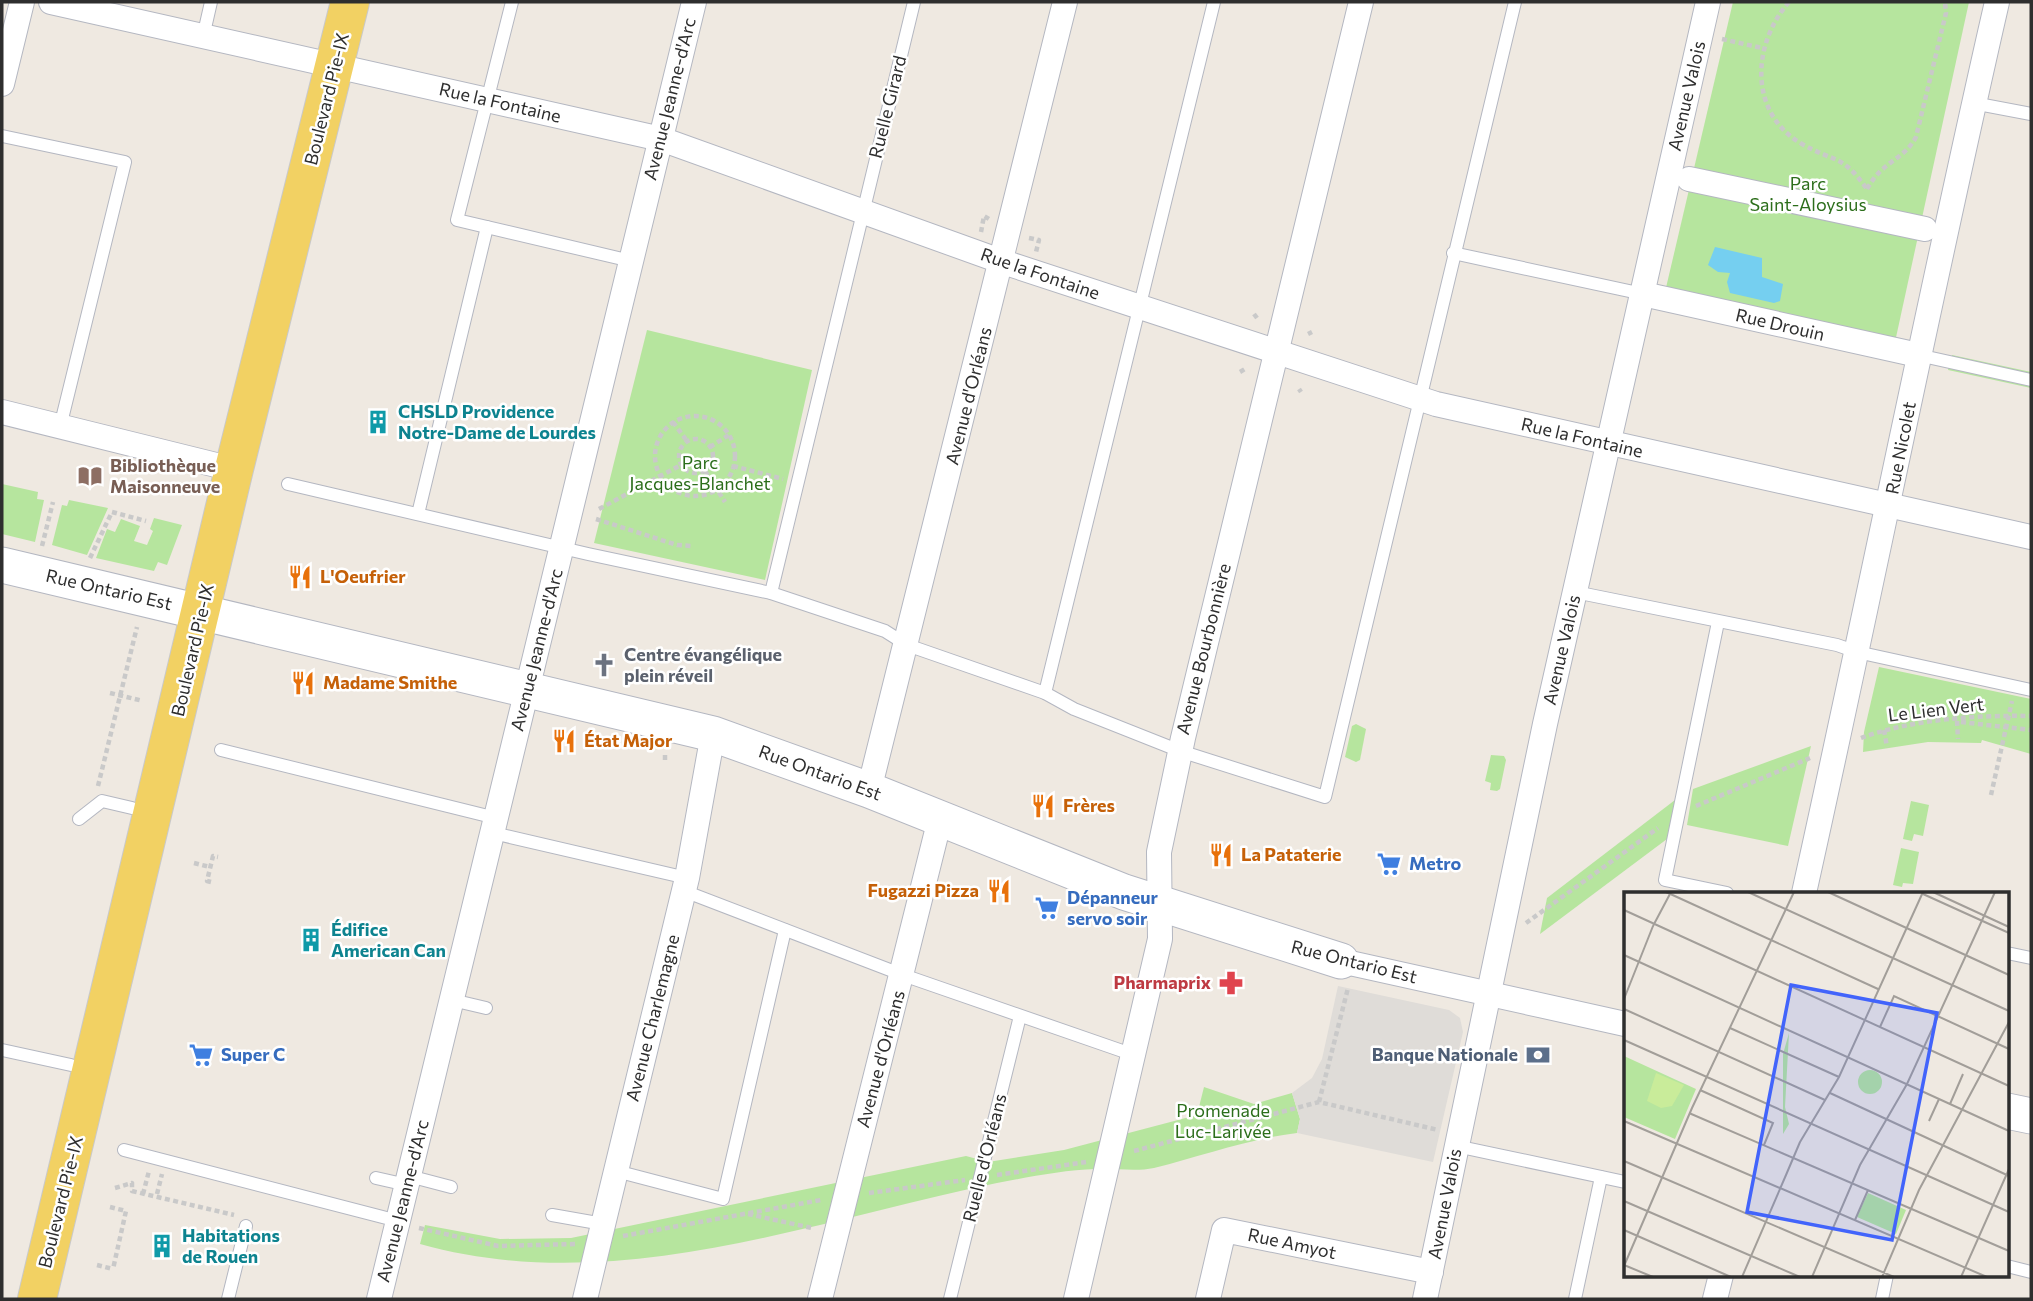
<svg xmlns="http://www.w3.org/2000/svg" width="2033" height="1301" font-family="Commissioner,sans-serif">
<rect width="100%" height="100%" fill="#efe9e1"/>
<g fill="#b6e59e">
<polygon points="1733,2 1969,2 1895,342 1665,292"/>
<polygon points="647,330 812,370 765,580 594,543"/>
<polygon points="1952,355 2031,372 2031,388 1948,370"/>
<polygon points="2,484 38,492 37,499 44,500 35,542 2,534"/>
<polygon points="69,500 108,508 87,555 52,545 62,505 67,506"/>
<polygon points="154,518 182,525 167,565 158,562 154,571 96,558 107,529 115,532 121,519 140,526 134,541 147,545 153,531 150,529"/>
<polygon points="1879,667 2031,699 2031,754 1982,740 1981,743 1928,742 1863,752 1864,732"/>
<polygon points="1356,724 1366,729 1360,760 1356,762 1345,757 1352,726"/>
<polygon points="1811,746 1788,846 1687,825 1693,789"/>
<polygon points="1491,755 1504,756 1506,760 1500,789 1497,791 1490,790 1491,783 1485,781"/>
<polygon points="1675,800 1667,839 1540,934 1547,898"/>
<polygon points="1911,801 1929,805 1923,836 1914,834 1912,841 1903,839"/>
<polygon points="1901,848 1919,852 1913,884 1903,883 1902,887 1893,885"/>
<path d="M1204,1087L1254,1104L1292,1093L1300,1119L1297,1133C1248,1139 1202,1156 1154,1168C1136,1172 1114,1168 1096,1169C1063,1170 1029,1177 997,1183C808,1222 613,1298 420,1244L425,1225L500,1239L571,1238L966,1156L988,1162L1064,1150L1197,1115Z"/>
</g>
<polygon fill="#dfdcd8" points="1338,986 1449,1010 1460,1018 1463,1032 1433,1162 1297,1133 1300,1119 1292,1093 1312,1078 1322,1059"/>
<polygon fill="#75cff0" points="1715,247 1762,258 1762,277 1783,284 1780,301 1774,303 1730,293 1727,282 1730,273 1718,272 1708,265"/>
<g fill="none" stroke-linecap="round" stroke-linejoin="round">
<g stroke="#b4b7c1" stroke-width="14">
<g id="lane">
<polyline points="512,2 457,220 631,261"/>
<polyline points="203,37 211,2"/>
<polyline points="1973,103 2031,114"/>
<polyline points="2,136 125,162 60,427"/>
<polyline points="1453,253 1643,294"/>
<polyline points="1918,355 2031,380"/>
<polyline points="288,484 588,554 771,593 885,631 907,645 1045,693 1074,709 1180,751 1325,797 1515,2"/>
<polyline points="418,514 487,227"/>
<polyline points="1575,592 1837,645 1857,652 2031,690"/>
<polyline points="771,593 914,2"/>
<polyline points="1718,622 1665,880 1727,893"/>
<polyline points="1045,693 1214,2"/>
<polyline points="221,750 496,818"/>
<polyline points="79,819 102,801 132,808"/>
<polyline points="493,833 687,878"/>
<polyline points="684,891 903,975 1134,1055"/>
<polyline points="2007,953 2031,958"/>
<polyline points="452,1000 486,1008"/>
<polyline points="2,1050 71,1065"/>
<polyline points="1456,1146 1625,1182"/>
<polyline points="124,1150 398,1221"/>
<polyline points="616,1171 723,1199 785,930"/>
<polyline points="409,1176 451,1187"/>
<polyline points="376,1178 407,1185"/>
<polyline points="552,1215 603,1224"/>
<polyline points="2007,1266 2031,1272"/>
<polyline points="228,1299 246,1226"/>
<polyline points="950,1299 1020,1016"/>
<polyline points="1575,1299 1601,1177"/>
<polyline points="1882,1299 1887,1275"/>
</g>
</g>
<g stroke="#b4b7c1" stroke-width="26">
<g id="street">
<polyline points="51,2 661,139 1003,262 1436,404 2031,537"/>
<polyline points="2,84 22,2"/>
<polyline points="1689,179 1925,229"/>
<polyline points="1643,294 1918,355"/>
<polyline points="2,412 216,465"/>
<polyline points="869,790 1065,2"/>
<path d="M1804,893C1870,596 1929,298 1997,2"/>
<polyline points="1341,961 1625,1024"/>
<polyline points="379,1299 694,2"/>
<polyline points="585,1299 687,878 713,734"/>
<polyline points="820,1299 940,819"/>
<polyline points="1076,1299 1160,939 1159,852 1183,738 1361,2"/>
<polyline points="1208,1299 1224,1230 1431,1272"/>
<polyline points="1425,1299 1545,724 1708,2"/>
<polyline points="1715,1299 1721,1275"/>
</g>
</g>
<g stroke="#b4b7c1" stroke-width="37">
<g id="secondary">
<polyline points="2,565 713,734 869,790 1124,892 1341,961"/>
<polyline points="2007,1111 2031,1116"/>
</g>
</g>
<g stroke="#c9c9c9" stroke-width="40">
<polyline id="primary" points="37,1299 234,469 350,2"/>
</g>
<g stroke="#c9c9c9" stroke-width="4.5" stroke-dasharray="5 3.5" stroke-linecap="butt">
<path d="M1789,2C1752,44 1748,113 1802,144C1835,163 1841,153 1867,189"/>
<polyline points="1722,39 1762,48"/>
<path d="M1867,189C1883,160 1903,161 1916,137L1946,13L1945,2"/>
<polyline points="981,232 984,216 989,219"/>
<polyline points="1029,238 1039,240 1036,252"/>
<polyline points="1254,314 1257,318"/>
<polyline points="1308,334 1312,332"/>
<polyline points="1240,372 1245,369"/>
<polyline points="1299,389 1301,392"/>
<circle cx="695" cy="456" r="40"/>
<polyline points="673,422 687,441"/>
<circle cx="696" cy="456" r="17"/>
<polyline points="710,447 729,435"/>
<polyline points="733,466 783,479"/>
<polyline points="705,471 725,502"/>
<polyline points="599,509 681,465"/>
<polyline points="596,519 677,545 692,546"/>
<polyline points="42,546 53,502"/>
<polyline points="90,558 112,512 146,521"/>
<polyline points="110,693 143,701"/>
<polyline points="1957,721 1958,739"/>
<polyline points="1961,722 2031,730"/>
<polyline points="1884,730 1887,747"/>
<path d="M1861,738C1913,719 1976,715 2031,716"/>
<polyline points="665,760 665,755"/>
<polyline points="98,786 137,627"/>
<polyline points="1991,795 2012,701"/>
<polyline points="1696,806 1810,758"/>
<polyline points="194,863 210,867"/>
<polyline points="211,882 207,881 213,856 218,857"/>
<polyline points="1526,923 1658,828"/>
<polyline points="1319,1102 1348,988"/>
<polyline points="1134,1151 1319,1102 1438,1130"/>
<polyline points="997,1175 1086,1162"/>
<polyline points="115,1188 132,1183 132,1191 234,1215"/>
<polyline points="869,1193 965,1180"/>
<polyline points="143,1194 149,1171"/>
<polyline points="157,1194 162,1174"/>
<polyline points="110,1207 126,1211 113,1269"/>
<polyline points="748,1214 812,1228"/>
<polyline points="419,1228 498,1246 576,1244"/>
<polyline points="623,1236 821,1200"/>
<polyline points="97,1265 113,1269"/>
</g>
<use href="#lane" stroke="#fff" stroke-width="12"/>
<use href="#street" stroke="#fff" stroke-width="24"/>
<use href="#secondary" stroke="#fff" stroke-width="35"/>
<use href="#primary" stroke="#f2d163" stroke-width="38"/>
</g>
<defs>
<g id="building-bare" transform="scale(1.89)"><path d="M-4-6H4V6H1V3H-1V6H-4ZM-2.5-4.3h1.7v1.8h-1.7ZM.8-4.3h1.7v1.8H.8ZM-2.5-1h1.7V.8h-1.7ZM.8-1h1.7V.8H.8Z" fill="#0f9aa8" stroke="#fff" stroke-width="2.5" paint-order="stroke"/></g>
<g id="library-bare" transform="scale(1.89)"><path d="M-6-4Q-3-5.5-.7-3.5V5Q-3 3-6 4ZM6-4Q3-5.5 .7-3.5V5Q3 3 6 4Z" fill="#8d6e63" stroke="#fff" stroke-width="2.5" paint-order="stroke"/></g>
<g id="restaurant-bare" transform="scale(1.89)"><path d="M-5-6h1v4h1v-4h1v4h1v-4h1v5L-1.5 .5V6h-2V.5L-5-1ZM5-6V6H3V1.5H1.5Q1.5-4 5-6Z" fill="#e8710a" stroke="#fff" stroke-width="2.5" paint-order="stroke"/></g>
<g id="church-bare" transform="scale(1.89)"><path d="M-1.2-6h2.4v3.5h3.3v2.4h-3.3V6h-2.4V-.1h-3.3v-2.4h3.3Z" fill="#6b7280" stroke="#fff" stroke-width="2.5" paint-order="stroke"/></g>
<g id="supermarket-bare" transform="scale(1.89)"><path d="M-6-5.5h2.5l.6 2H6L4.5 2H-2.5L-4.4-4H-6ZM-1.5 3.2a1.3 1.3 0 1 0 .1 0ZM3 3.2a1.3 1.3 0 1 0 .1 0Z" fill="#3f7fe0" stroke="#fff" stroke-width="2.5" paint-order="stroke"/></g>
<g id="pharmacy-bare" transform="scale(1.89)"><path d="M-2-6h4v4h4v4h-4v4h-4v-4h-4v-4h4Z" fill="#e0444e" stroke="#fff" stroke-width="2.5" paint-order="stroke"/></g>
<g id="bank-bare" transform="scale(1.89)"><path d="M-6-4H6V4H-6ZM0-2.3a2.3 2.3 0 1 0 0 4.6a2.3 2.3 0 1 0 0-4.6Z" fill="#5c6f8a" stroke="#fff" stroke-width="2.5" paint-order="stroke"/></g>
</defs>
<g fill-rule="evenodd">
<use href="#building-bare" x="378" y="422"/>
<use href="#library-bare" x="90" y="476"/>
<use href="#restaurant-bare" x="300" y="577"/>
<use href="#church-bare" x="604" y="665"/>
<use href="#restaurant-bare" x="303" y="683"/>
<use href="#restaurant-bare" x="564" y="741"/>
<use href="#restaurant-bare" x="1043" y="806"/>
<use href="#restaurant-bare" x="1221" y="855"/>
<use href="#supermarket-bare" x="1389" y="864"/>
<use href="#restaurant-bare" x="999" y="891"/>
<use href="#supermarket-bare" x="1047" y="908"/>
<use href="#building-bare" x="311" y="940"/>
<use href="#pharmacy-bare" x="1231" y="983"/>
<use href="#supermarket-bare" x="201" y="1055"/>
<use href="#bank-bare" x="1538" y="1055"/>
<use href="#building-bare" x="162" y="1246"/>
</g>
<g text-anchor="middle" stroke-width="5" stroke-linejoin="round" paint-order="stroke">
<g font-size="18" fill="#2e2e2e" stroke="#fff">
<text transform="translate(1687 96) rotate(-77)" y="6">Avenue Valois</text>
<text transform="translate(327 99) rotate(-76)" y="6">Boulevard Pie-IX</text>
<text transform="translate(670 99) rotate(-76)" y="6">Avenue Jeanne-d'Arc</text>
<text transform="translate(500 103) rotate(13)" y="6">Rue la Fontaine</text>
<text transform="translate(888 107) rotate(-76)" y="6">Ruelle Girard</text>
<text transform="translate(1040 274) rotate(19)" y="6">Rue la Fontaine</text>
<text transform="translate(1780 325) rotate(13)" y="6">Rue Drouin</text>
<text transform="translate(969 396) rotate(-76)" y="6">Avenue d'Orléans</text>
<text transform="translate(1582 438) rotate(13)" y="6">Rue la Fontaine</text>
<text transform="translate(1901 448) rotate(-79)" y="6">Rue Nicolet</text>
<text transform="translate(109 590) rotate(13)" y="6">Rue Ontario Est</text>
<text transform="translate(1204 649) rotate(-76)" y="6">Avenue Bourbonnière</text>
<text transform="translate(193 650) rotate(-77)" y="6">Boulevard Pie-IX</text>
<text transform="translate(537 650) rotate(-76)" y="6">Avenue Jeanne-d'Arc</text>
<text transform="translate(1562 650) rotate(-77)" y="6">Avenue Valois</text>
<text transform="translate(1936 710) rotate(-7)" y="6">Le Lien Vert</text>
<text transform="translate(820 773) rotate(20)" y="6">Rue Ontario Est</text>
<text transform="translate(1354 962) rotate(14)" y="6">Rue Ontario Est</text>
<text transform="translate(653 1018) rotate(-76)" y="6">Avenue Charlemagne</text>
<text transform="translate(881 1059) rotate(-75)" y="6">Avenue d'Orléans</text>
<text transform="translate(985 1158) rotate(-76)" y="6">Ruelle d'Orléans</text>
<text transform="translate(403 1201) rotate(-76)" y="6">Avenue Jeanne-d'Arc</text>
<text transform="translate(61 1202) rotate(-76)" y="6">Boulevard Pie-IX</text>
<text transform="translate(1445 1204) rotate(-79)" y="6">Avenue Valois</text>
<text transform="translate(1292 1244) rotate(12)" y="6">Rue Amyot</text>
</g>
<g font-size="18" fill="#2c6e1b" stroke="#fff">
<text x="1808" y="190">Parc<tspan x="1808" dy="21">Saint-Aloysius</tspan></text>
<text x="700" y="469">Parc<tspan x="700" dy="21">Jacques-Blanchet</tspan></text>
<text x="1223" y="1117">Promenade<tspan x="1223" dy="21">Luc-Larivée</tspan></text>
</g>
<g font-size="18" font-weight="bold" fill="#0d838f" stroke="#fff" text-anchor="start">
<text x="398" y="418">CHSLD Providence<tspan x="398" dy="21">Notre-Dame de Lourdes</tspan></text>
<text x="331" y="936">Édifice<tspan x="331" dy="21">American Can</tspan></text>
<text x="182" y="1242">Habitations<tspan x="182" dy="21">de Rouen</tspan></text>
</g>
<g font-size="18" font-weight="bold" fill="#785e54" stroke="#fff" text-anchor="start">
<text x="110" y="472">Bibliothèque<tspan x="110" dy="21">Maisonneuve</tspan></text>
</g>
<g font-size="18" font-weight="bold" fill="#c56008" stroke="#fff" text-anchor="start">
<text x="320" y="583">L'Oeufrier</text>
<text x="323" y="689">Madame Smithe</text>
<text x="584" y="747">État Major</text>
<text x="1063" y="812">Frères</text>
<text x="1241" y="861">La Pataterie</text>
<text x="979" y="897" text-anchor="end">Fugazzi Pizza</text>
</g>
<g font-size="18" font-weight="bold" fill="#5b616d" stroke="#fff" text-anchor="start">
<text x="624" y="661">Centre évangélique<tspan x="624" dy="21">plein réveil</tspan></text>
</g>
<g font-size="18" font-weight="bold" fill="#366cbe" stroke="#fff" text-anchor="start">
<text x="1409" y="870">Metro</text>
<text x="1067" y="904">Dépanneur<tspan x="1067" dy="21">servo soir</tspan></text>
<text x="221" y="1061">Super C</text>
</g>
<g font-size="18" font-weight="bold" fill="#be3a42" stroke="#fff" text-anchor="end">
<text x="1211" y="989">Pharmaprix</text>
</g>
<g font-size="18" font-weight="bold" fill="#4e5e75" stroke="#fff" text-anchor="end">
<text x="1518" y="1061">Banque Nationale</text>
</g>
</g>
<g transform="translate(1624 892)">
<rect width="385" height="385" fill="#efe9e1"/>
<path d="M165,141L161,215L165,232L159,242V162ZM0,164L72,197L51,247L0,225ZM234 190a12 12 0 1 1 24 0a12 12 0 1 1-24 0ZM244,301L282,318L272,342L233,325Z" fill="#b6e59e"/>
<path d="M32,181L60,193L48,214L37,216L23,209Z" fill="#c9ec9a"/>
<path fill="none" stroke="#a29e99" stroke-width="2" d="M42,0L254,97M124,0L385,119M204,0L385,83M309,0L385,35M299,2L385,41M0,18L385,194M29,34L47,0M0,63L385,239M0,107L29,34M0,117L201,208M256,135L270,104L385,157M106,136L215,185M0,148L385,320M76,198L149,231L140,253M206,201L385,284M326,212L339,182M65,221L385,359M0,229L363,385M305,229L315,207M176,250L215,185L299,0M0,269L270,385M162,283L176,250M0,309L176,385M231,328L244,298M0,338L107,385M0,373L29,385M0,374L68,216L170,0M118,385L162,283M188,385L236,273L283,192L371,0M258,385L295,298L385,130M337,385L385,277"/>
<path fill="#4264fb" fill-opacity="0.15" stroke="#4264fb" stroke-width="3.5" d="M167,93L313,121L268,348L123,320Z"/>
<rect width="385" height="385" fill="none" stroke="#2e2e2e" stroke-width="3.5"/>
</g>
<rect width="2033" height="1301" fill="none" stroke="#2e2e2e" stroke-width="7"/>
</svg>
